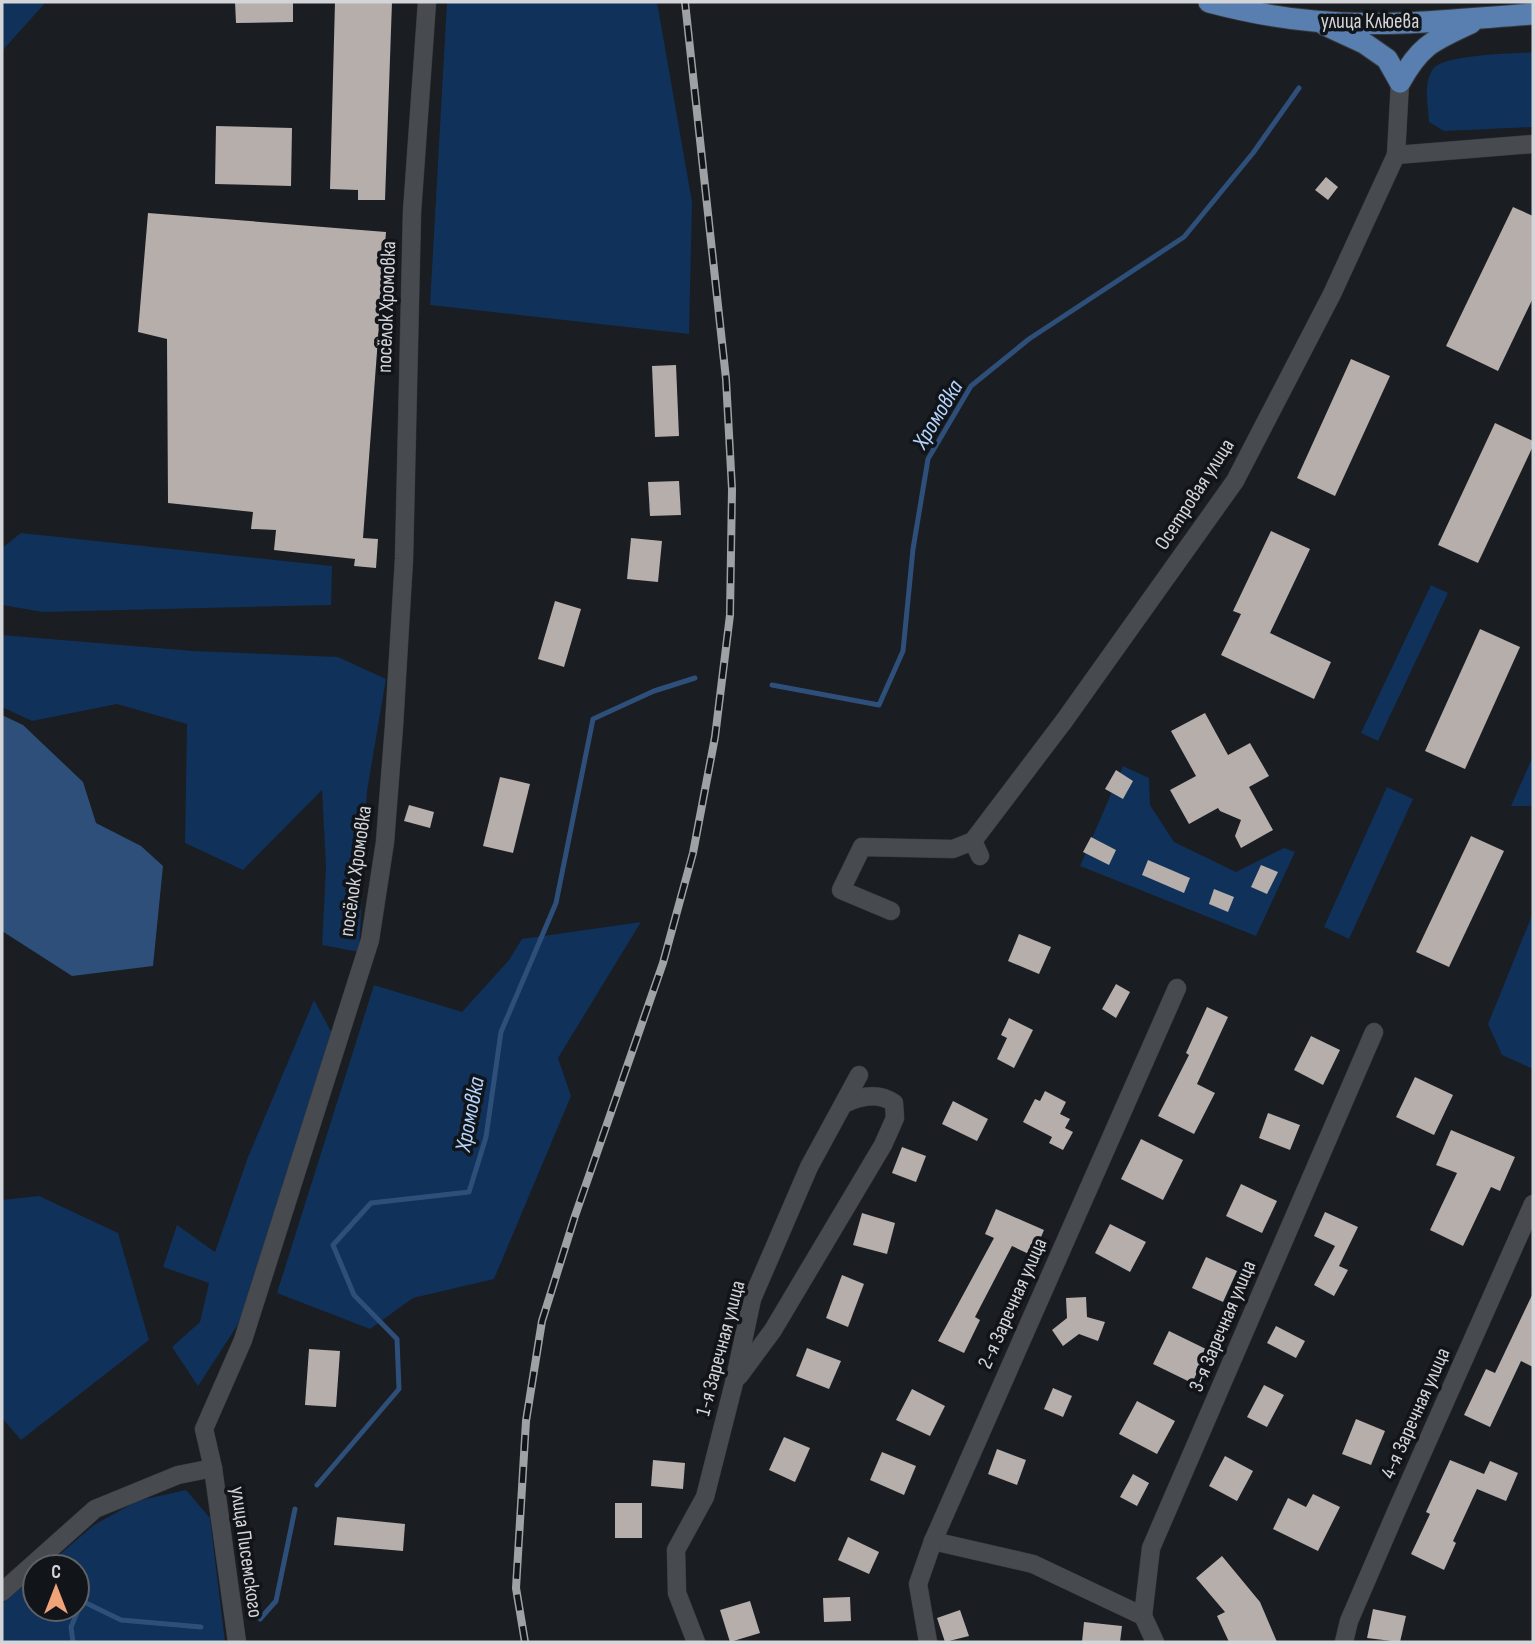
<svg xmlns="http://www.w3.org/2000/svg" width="1535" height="1644" font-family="'Sofia Sans Condensed',sans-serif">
<rect width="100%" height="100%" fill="#1a1d21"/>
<g fill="#103159">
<polygon points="2,2 46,2 2,51"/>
<polygon points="447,2 657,2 692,202 689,334 430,305"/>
<path d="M1533,52V127L1444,131L1429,122C1428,106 1423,83 1433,69C1444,54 1513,54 1533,52Z"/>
<polygon points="21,533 332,566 331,605 43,612 2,605 2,548"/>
<polygon points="1431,585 1448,593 1378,741 1361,733"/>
<polygon points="2,635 193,651 338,657 386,679 367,791 359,952 322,945 326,866 322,790 243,870 185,843 187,724 117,704 32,721 2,707"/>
<polygon points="1533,756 1533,806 1511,806"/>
<polygon points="1123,766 1149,778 1150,805 1174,842 1236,872 1284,848 1295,852 1256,936 1080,866"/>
<polygon points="1387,787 1413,799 1349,939 1324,927"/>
<polygon points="1533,913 1533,1069 1502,1055 1488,1024"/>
<polygon points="641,922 558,1058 571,1096 494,1279 413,1298 370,1329 277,1293 374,985 462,1012 509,960 522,939"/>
<polygon points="314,1000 335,1039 287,1204 237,1326 198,1386 172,1347 200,1322 209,1283 163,1267 177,1225 215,1252 248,1157"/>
<polygon points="39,1196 118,1233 149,1340 21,1440 2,1418 2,1200"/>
<polygon points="186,1490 210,1518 225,1642 2,1642 2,1604 35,1576 35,1609 77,1609 77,1567 45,1567 94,1525 137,1501"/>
</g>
<polygon fill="#2d4f79" points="2,715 23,725 83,782 96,823 141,846 163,866 153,966 72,976 2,931"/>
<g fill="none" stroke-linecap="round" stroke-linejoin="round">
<g stroke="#2d4f79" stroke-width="5">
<polyline points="772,685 879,705 903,651 913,549 928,459 971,386 1029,339 1184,237 1253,153 1299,88"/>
<polyline points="317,1485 399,1389 397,1339 354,1295 333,1245 371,1203 469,1192 486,1137 501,1032 556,903 593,719 654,691 695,678"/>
<polyline points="260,1619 276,1601 295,1509"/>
<polyline points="73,1642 71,1627 82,1601 121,1620 201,1627"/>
</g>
</g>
<g fill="#b5aeab">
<polygon points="235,2 293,2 293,22 236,23"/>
<polygon points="335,2 392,2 385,200 358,200 358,190 330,189"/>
<polygon points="216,126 292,128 291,186 215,184"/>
<polygon points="1326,177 1338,187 1328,200 1315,190"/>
<polygon points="1513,207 1533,216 1533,298 1498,371 1446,346"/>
<polygon points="148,213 386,232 363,538 378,539 376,568 354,566 355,559 274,550 276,530 251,529 253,512 168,503 167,339 138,332"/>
<polygon points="1351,359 1390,376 1335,496 1297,478"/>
<polygon points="676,365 679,436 655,437 652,366"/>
<polygon points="1495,423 1533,441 1533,446 1478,563 1438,545"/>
<polygon points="679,481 681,515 650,516 648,482"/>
<polygon points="1271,531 1310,549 1270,633 1331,662 1314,699 1221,655 1241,614 1233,611"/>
<polygon points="631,538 662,541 658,582 627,579"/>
<polygon points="555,601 581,609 564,667 538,659"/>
<polygon points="1480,629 1520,647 1465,769 1425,751"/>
<polygon points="1205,713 1228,755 1250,743 1269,776 1249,787 1273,830 1241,848 1235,836 1241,820 1220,811 1218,808 1189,824 1170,790 1196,776 1171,731"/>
<polygon points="1116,770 1133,781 1123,799 1105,789"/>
<polygon points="500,777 530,784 513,853 483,846"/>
<polygon points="409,805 434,812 430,828 404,821"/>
<polygon points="1471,836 1504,851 1449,967 1416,952"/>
<polygon points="1091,837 1116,850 1109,865 1083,852"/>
<polygon points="1148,860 1190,878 1184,893 1142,875"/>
<polygon points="1261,865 1278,872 1267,894 1251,887"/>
<polygon points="1214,889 1234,897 1228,912 1209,904"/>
<polygon points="1019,934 1051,947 1039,974 1008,961"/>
<polygon points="1116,984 1130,992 1116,1018 1102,1009"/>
<polygon points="1207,1007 1228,1017 1197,1084 1215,1093 1194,1134 1158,1116 1189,1055 1186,1053"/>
<polygon points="1009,1018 1033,1030 1014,1068 997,1059 1007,1038 1001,1035"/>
<polygon points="1311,1036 1340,1050 1323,1085 1294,1070"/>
<polygon points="1415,1077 1453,1095 1434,1135 1396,1117"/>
<polygon points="1045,1091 1066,1102 1060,1114 1070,1119 1065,1128 1073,1132 1063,1150 1049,1143 1052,1137 1023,1122 1035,1099 1040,1101"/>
<polygon points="953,1101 988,1119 977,1141 942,1124"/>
<polygon points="1268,1113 1300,1125 1290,1150 1259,1138"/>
<polygon points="1451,1130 1515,1157 1500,1191 1491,1187 1463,1246 1430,1230 1457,1173 1436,1165"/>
<polygon points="1141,1139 1183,1160 1163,1200 1121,1179"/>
<polygon points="902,1147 926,1156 916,1182 892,1173"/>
<polygon points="1241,1184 1277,1201 1262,1233 1226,1216"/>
<polygon points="996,1209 1044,1230 1033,1256 1012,1246 975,1317 980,1320 964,1353 938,1341 994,1238 985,1234"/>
<polygon points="1325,1212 1358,1227 1339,1266 1348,1270 1334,1296 1314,1285 1335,1246 1314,1236"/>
<polygon points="862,1213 895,1223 887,1254 853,1245"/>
<polygon points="1110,1224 1146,1242 1130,1272 1095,1253"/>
<polygon points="1206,1257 1237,1271 1223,1302 1192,1288"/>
<polygon points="842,1275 864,1284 848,1327 826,1318"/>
<polygon points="1533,1293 1533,1367 1521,1361 1490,1427 1464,1415 1486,1369 1495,1373"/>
<polygon points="1086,1297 1087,1317 1105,1322 1098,1341 1079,1334 1063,1346 1052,1330 1067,1318 1066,1298"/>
<polygon points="1276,1326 1305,1341 1296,1358 1267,1343"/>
<polygon points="1169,1331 1208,1350 1192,1383 1153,1364"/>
<polygon points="807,1348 841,1361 829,1389 796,1376"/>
<polygon points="309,1349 340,1351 336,1407 305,1405"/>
<polygon points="1264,1385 1284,1395 1267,1427 1247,1417"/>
<polygon points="1053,1388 1072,1396 1063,1417 1044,1409"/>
<polygon points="912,1389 945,1406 930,1436 896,1420"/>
<polygon points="1137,1401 1175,1421 1157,1454 1119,1434"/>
<polygon points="1356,1419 1385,1431 1371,1465 1342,1454"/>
<polygon points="784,1437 810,1448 795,1482 769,1470"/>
<polygon points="997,1449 1026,1460 1017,1485 988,1474"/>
<polygon points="882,1452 916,1466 904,1495 870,1480"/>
<polygon points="1225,1456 1253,1471 1237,1501 1209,1486"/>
<polygon points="653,1460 685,1463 683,1489 651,1486"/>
<polygon points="1450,1460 1484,1474 1490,1461 1518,1473 1506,1501 1477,1489 1453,1541 1456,1543 1444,1570 1411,1554 1430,1514 1426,1512"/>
<polygon points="1133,1474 1149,1483 1137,1506 1120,1497"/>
<polygon points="1313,1494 1340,1507 1318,1551 1273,1529 1288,1498 1306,1507"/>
<rect x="615" y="1503" width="27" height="35"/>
<polygon points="337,1517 405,1524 403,1551 334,1545"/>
<polygon points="848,1537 879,1552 869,1574 838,1560"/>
<polygon points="1222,1556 1260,1602 1277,1642 1229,1642 1217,1616 1225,1612 1196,1578"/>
<polygon points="850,1597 851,1621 824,1622 823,1598"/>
<polygon points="750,1601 760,1633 730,1642 720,1610"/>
<polygon points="1373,1609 1406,1616 1400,1642 1367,1638"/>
<polygon points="960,1610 969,1636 945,1642 937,1618"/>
<polygon points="1084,1622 1122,1626 1120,1642 1082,1642"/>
</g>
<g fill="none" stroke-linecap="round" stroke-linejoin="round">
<g stroke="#36393c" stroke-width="19">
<g id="minor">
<polyline points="1396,155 1533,144"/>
<polyline points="980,856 973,841 1064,721 1235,481 1332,294 1396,155 1400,82"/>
<polyline points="891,911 841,890 862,847 953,849 973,841"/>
<path d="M739,1376L773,1330L883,1145L895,1118L894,1103C878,1092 860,1096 844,1104"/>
<polyline points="933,1541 1033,1564 1143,1616"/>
<polyline points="2,1592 95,1509 178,1475 213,1468"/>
<polyline points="237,1642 213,1468 204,1429 243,1340 370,940 385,842 394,726 404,559 412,212 427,2"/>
<polyline points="696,1642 677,1593 676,1550 705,1497 734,1383 752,1299 809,1167 859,1075"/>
<polyline points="928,1642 918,1584 933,1541 1177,988"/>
<polyline points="1155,1642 1143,1616 1151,1548 1374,1032"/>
<polyline points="1344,1642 1349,1621 1396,1512 1533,1204"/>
</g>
</g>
<g stroke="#36393c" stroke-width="23">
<g id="major">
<path d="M1209,2C1243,11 1279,18 1314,21C1386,28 1461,19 1533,14"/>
<polyline points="1325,25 1364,43 1387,59 1400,82"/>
<path d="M1400,82C1421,44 1433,41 1471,23"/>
</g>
</g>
<use href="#minor" stroke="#474a4f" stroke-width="18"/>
<use href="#major" stroke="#597fb0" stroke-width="21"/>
<g stroke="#9fa2a5" stroke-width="8">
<polyline id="rail" points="525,1642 516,1588 526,1421 542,1321 575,1216 663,963 693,853 715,737 730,615 732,489 726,379 685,2"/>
</g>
<use href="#rail" stroke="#111418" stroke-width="5" stroke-dasharray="16" stroke-linecap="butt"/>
</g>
<g text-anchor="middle" stroke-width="7" stroke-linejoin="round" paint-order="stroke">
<g font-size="21" fill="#d3d5d8" stroke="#111418">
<text x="1370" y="28">улица Клюева</text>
<text transform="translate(386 307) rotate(-88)" y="7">посёлок Хромовка</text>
<text transform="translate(1194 494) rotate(-57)" y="7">Осетровая улица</text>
<text transform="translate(355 871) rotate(-82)" y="7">посёлок Хромовка</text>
<text transform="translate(1012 1303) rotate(-66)" y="7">2-я Заречная улица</text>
<text transform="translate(1222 1326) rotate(-67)" y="7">3-я Заречная улица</text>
<text transform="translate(720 1348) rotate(-75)" y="7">1-я Заречная улица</text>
<text transform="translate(1415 1413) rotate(-66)" y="7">4-я Заречная улица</text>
<text transform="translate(247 1552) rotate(82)" y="7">улица Писемского</text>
</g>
<g font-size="23" font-style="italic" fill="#b5d5fe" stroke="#111418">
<text transform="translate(937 414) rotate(-59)" y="8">Хромовка</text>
<text transform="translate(469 1114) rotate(-79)" y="8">Хромовка</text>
</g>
</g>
<rect width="1535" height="1644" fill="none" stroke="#d3d5d8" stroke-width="7"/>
<g transform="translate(56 1588)"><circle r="33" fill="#111418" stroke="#5f6165" stroke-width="2"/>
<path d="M0-5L12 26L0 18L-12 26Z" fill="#f0a279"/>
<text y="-10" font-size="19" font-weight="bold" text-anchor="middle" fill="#d3d5d8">С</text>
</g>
</svg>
